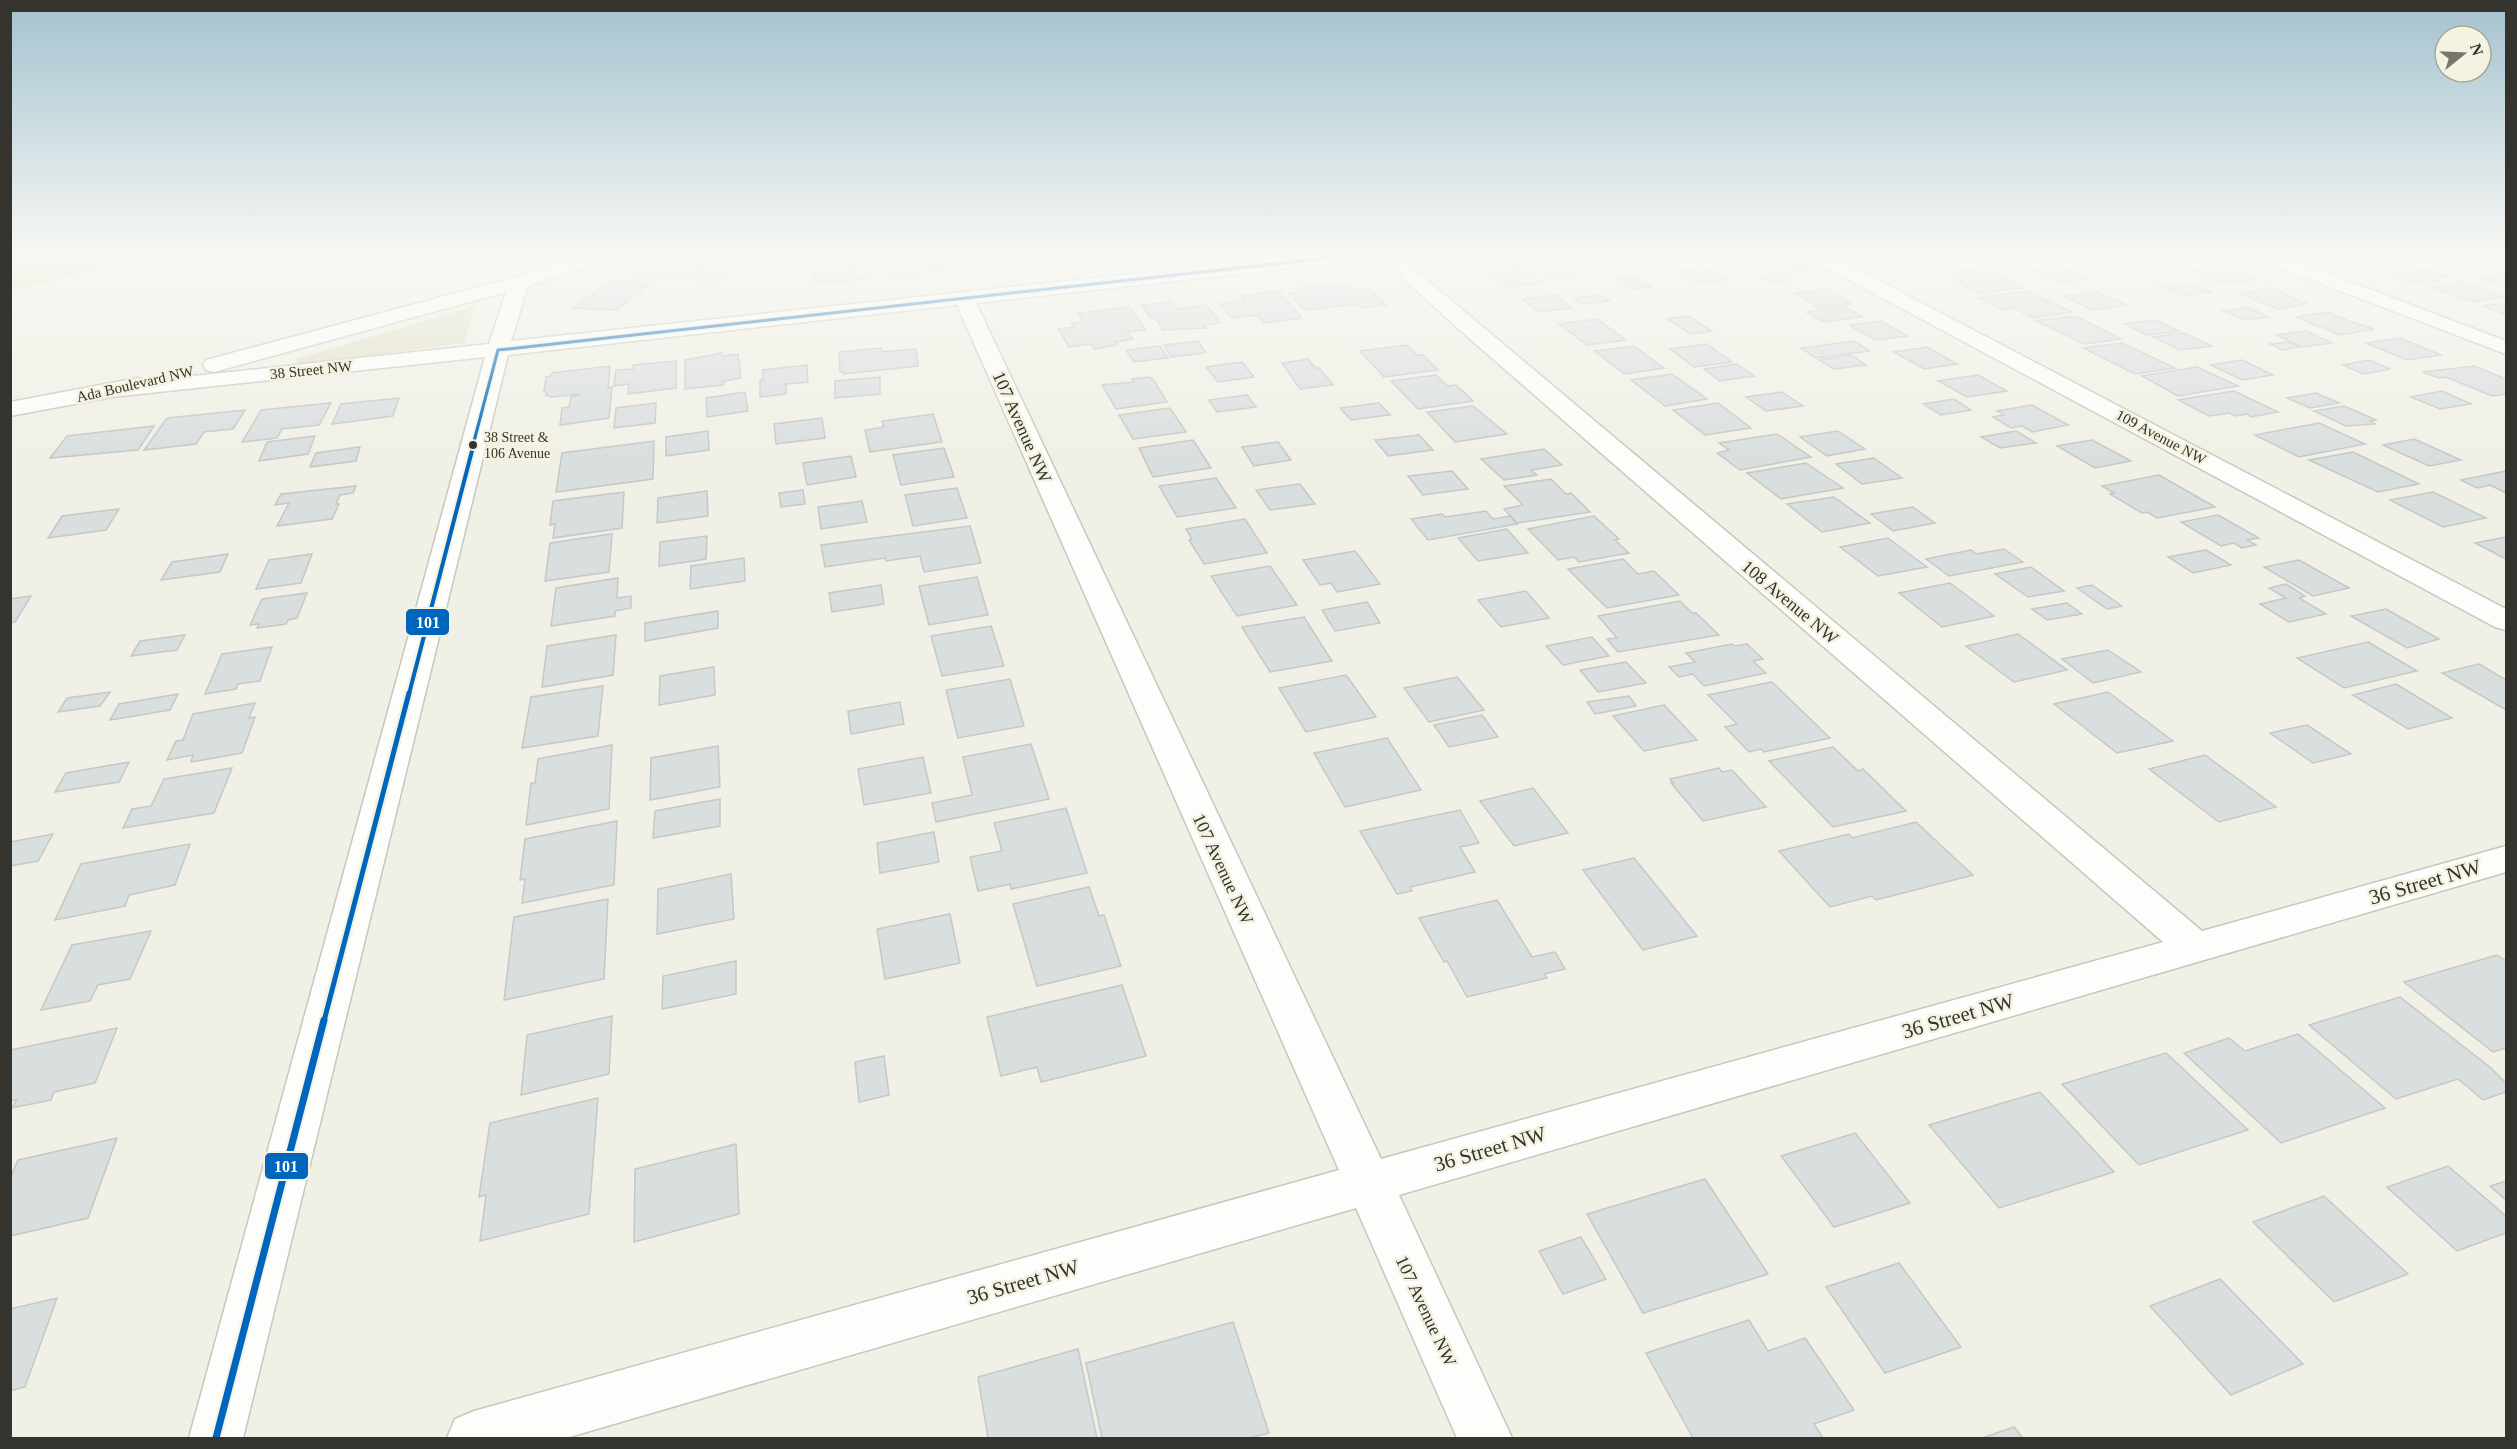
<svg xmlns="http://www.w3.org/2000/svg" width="2517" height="1449" font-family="'Times New Roman',serif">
<rect width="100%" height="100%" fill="#f0f0e6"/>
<polygon fill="#e0dec6" points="475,306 464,343 300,365 296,359"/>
<polygon fill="#dbd8aa" points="11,254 156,254 11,291"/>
<g fill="#d9dedf" stroke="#c6c8c6" stroke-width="1.5">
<polygon points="686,254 757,254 741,262"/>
<polygon points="834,254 869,254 871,261 837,264"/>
<polygon points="961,254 1004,254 1009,264 956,269 950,255"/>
<polygon points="1014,254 1071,254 1053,256 1055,258 1017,260"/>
<polygon points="1617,254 1638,254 1655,264 1610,270 1590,257"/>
<polygon points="1654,254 1704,254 1710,257 1668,263"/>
<polygon points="1720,254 1766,254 1728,258"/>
<polygon points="2089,254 2115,254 2131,261 2101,265 2079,255"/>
<polygon points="2135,254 2190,254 2200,258 2160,264"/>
<polygon points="940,256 946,270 890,276 885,262"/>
<polygon points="1789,256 1813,270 1783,273 1759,260"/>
<polygon points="2382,257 2422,271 2430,270 2449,276 2434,279 2440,281 2430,283 2423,280 2414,282 2390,276 2395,275 2359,260"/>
<polygon points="662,258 703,261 700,263 708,263 705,265 734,267 715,281 683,279 700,267 695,266 674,279 629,276"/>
<polygon points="1576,260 1594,271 1551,277 1534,264"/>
<polygon points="867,263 872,278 816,284 812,269"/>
<polygon points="1518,264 1544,283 1507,287 1483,268"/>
<polygon points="2061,266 2088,279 2060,282 2033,270"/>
<polygon points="2221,266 2255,280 2223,284 2190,270"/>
<polygon points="1707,268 1726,280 1696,283 1678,271"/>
<polygon points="1983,268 2023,288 1980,293 1958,282 1964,281 1948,273"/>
<polygon points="1782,274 1791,279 1771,282 1762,277"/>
<polygon points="2506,274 2506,287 2480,278"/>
<polygon points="1636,276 1652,287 1632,289 1616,278"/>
<polygon points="610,281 650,283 617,310 573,308"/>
<polygon points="2462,282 2503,297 2472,302 2431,287"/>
<polygon points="1347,283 1355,291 1370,289 1386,305 1361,308 1357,304 1305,310 1289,293 1298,292 1295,289"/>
<polygon points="2188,283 2211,292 2182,296 2159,286"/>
<polygon points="2270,288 2290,296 2287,296 2307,304 2278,309 2239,293"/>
<polygon points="1827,289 1852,304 1818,308 1794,293"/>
<polygon points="1278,291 1302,318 1264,323 1258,315 1232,318 1220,304 1245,301 1241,296"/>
<polygon points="2027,291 2072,312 2033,318 2014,308 2003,310 1978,298"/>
<polygon points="2097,292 2127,305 2093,310 2064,296"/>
<polygon points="1556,295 1572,308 1538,312 1522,299"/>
<polygon points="1601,295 1610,301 1583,304 1574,298"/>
<polygon points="1172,302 1177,309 1207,305 1220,323 1204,325 1206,328 1163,330 1155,318 1150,318 1142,305"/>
<polygon points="2506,303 2506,315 2484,306"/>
<polygon points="1129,307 1146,330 1127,332 1133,339 1116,342 1118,345 1094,349 1091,344 1069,347 1058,329 1074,327 1071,323 1083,322 1078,313"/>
<polygon points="1845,307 1863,317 1824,322 1806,312"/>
<polygon points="2248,307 2269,317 2245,320 2223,311"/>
<polygon points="2327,312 2349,321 2374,329 2340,335 2296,317"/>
<polygon points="1688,316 1712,331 1691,334 1667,319"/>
<polygon points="2075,316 2121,339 2084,344 2036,321"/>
<polygon points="1597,319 1626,340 1587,345 1559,324"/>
<polygon points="2155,320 2179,331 2147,335 2124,324"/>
<polygon points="1881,321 1908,336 1875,340 1849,325"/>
<polygon points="2306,331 2332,343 2302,347 2276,335"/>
<polygon points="2184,333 2212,346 2180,350 2153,337"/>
<polygon points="2400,338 2441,355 2407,360 2366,343"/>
<polygon points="1198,341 1206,353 1171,357 1164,345"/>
<polygon points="1854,341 1870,351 1816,358 1801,348"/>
<polygon points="2288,342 2300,347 2282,350 2270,344"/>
<polygon points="2122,343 2175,368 2135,374 2083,348"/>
<polygon points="1707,344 1732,362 1694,367 1670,349"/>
<polygon points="1407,345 1417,355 1423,355 1438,370 1384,377 1360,351"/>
<polygon points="1160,346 1168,358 1134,362 1126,350"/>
<polygon points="1634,346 1664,368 1624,374 1595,351"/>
<polygon points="1927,347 1957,364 1924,369 1894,352"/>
<polygon points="881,348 882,352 916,349 918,366 844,374 844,372 840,372 839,352"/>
<polygon points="722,353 722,356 738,354 741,378 724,381 723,385 685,389 685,360"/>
<polygon points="1851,355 1866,365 1834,369 1819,360"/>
<polygon points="1308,359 1315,368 1319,368 1333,385 1300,389 1282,363"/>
<polygon points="2242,360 2273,375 2242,380 2211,365"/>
<polygon points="2369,360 2390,369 2364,374 2343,365"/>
<polygon points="676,361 676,388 628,394 629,384 614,386 616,370 633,369 633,365"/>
<polygon points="1242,362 1254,377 1218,382 1206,367"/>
<polygon points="1737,364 1754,376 1720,381 1704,369"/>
<polygon points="807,365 808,382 786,384 786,394 760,397 760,380 763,380 763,370"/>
<polygon points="610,366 608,388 612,387 609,418 560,425 562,408 569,407 571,397 581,394 551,397 546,395 546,391 544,391 546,377 551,376 552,373"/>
<polygon points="2474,366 2506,379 2506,394 2492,396 2446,377 2439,378 2423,372"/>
<polygon points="2197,367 2238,386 2178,396 2142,376"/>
<polygon points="1672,374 1707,399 1665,406 1631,380"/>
<polygon points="1436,375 1447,386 1456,385 1473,401 1418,409 1391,381"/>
<polygon points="1978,375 2007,391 1967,397 1938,381"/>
<polygon points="880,377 880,394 835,398 835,381"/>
<polygon points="1148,377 1153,379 1167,402 1116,409 1102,385 1134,382 1132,379"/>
<polygon points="2234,391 2278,412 2251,417 2247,414 2236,416 2229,413 2209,416 2178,400"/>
<polygon points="2442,391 2471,404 2440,409 2411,397"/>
<polygon points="745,392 748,411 707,417 706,398"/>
<polygon points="1782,392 1803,406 1766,411 1746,397"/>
<polygon points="2316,393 2339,403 2310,408 2287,398"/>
<polygon points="1247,395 1256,407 1217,412 1209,400"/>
<polygon points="399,398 393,416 332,424 341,404"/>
<polygon points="1954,399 1971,410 1941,415 1923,404"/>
<polygon points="331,403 319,425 282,429 277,438 242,442 261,410"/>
<polygon points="656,403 655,423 614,428 616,408"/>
<polygon points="1379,403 1390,415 1351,420 1340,408"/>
<polygon points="1718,403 1751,428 1705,435 1673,410"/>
<polygon points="2032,405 2068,425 2032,432 2022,426 2011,428 1993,417 2004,415 1997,411"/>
<polygon points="1473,406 1507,434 1455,442 1427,412"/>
<polygon points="2344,406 2376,420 2370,421 2375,424 2346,426 2314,411"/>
<polygon points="1170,408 1186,432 1133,439 1119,415"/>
<polygon points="245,410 233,429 204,432 196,444 144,450 167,418"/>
<polygon points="933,414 942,442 870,452 865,430 884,427 882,421"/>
<polygon points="822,418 825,438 776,444 774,424"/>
<polygon points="2319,423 2365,444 2299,457 2255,435"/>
<polygon points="154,426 138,450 50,458 67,436"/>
<polygon points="708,431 709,450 666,456 666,437"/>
<polygon points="1838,431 1865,449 1827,456 1800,437"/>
<polygon points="2016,431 2036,443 2000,448 1981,437"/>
<polygon points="1777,434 1811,457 1740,470 1717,453 1729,450 1719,443"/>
<polygon points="1419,435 1433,450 1388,456 1375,440"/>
<polygon points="315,436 308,454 259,461 267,442"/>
<polygon points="2414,439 2461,460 2429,466 2383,445"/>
<polygon points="1193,440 1211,468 1153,477 1139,448"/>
<polygon points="2092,440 2131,461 2095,468 2057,446"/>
<polygon points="654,441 653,479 556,492 562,453"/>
<polygon points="1278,442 1291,460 1254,466 1242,447"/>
<polygon points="360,447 356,461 310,467 316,453"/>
<polygon points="944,448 954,477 901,485 893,455"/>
<polygon points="1544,449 1562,465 1531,470 1537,475 1504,480 1481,459"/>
<polygon points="2353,452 2419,484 2378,492 2309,460"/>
<polygon points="851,456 856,477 807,485 803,463"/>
<polygon points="1874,458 1902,478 1862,484 1836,464"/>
<polygon points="1806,463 1843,488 1781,499 1747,473"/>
<polygon points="1452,471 1468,489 1423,495 1408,476"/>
<polygon points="2506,471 2506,493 2490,485 2477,488 2461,480"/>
<polygon points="2159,475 2215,507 2157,518 2147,512 2142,513 2110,494 2114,493 2102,486"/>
<polygon points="1216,478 1236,508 1177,517 1159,486"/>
<polygon points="1551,479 1566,494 1571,493 1590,512 1517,523 1504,509 1523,505 1504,486"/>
<polygon points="1300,484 1315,504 1270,510 1256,490"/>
<polygon points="356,486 353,493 340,495 336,504 339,504 332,519 277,526 289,503 275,505 281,494"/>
<polygon points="957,488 967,518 913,526 905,495"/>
<polygon points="803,490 805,504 781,507 779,493"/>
<polygon points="707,491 708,516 657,523 658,498"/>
<polygon points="624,492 622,528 553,538 555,524 550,525 553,501"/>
<polygon points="2433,492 2486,518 2443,527 2390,500"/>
<polygon points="1834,497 1870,523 1822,532 1787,504"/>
<polygon points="862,501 867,522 821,529 818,507"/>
<polygon points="1913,507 1935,523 1893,531 1871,514"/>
<polygon points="119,509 106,530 48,538 62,516"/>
<polygon points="1486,511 1493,519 1510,516 1517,524 1428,540 1411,519 1442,514 1445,517"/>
<polygon points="2218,515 2259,538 2247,540 2256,545 2242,548 2234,543 2221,546 2181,522"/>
<polygon points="1594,516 1619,539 1615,540 1629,553 1579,562 1574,557 1558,560 1528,529"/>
<polygon points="1245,519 1267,553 1204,564 1189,540 1192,539 1186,529"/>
<polygon points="970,526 981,563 924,572 920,556 886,561 885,558 825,567 821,545"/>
<polygon points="1507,529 1528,553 1478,561 1458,538"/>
<polygon points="612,534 609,572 545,581 550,543"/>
<polygon points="707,536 706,559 659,566 660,542"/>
<polygon points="2506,537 2506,559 2475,543"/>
<polygon points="1888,538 1927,567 1878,576 1840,547"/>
<polygon points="2004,549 2023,562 1949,576 1926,559 1971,550 1976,554"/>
<polygon points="2206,550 2231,565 2193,573 2168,557"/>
<polygon points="1355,551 1380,584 1337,592 1331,583 1320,585 1303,560"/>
<polygon points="228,554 220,572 161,580 172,562"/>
<polygon points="312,554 301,583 256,589 269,560"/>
<polygon points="744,558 745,581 690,589 691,566"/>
<polygon points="1623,559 1638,574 1654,571 1679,595 1607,608 1568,569"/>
<polygon points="2299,560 2349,588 2313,596 2264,567"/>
<polygon points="1270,566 1297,605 1237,616 1211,576"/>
<polygon points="2031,567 2064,591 2028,597 1995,574"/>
<polygon points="977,577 988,615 929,625 919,586"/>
<polygon points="618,578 617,598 631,596 631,608 615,611 615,616 551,626 556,588"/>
<polygon points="1950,583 1994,616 1942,627 1899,593"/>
<polygon points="2286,584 2305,596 2299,598 2326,614 2289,622 2260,604 2286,598 2269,588"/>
<polygon points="881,585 884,604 832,612 829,593"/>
<polygon points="2092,585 2122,606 2107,609 2077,588"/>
<polygon points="1526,591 1549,618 1501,627 1478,600"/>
<polygon points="307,593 297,618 288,620 286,624 257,628 259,624 250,625 262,599"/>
<polygon points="31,596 15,622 10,623 10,599"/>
<polygon points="1680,601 1692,613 1696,613 1719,635 1618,652 1607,639 1617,638 1598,616"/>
<polygon points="1367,602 1380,623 1335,631 1322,610"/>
<polygon points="2067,603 2082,614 2047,620 2032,609"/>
<polygon points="2386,609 2439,639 2407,648 2351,616"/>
<polygon points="718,611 718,628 645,641 645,623"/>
<polygon points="1304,617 1332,661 1270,672 1242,627"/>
<polygon points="991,626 1004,666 942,676 931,636"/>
<polygon points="2018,634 2067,670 2014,682 1966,646"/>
<polygon points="185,635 177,650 131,656 140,641"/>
<polygon points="616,635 613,675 542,687 547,646"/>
<polygon points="1592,637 1609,656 1563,665 1546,646"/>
<polygon points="2368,642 2417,671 2344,688 2297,658"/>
<polygon points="1732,644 1735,646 1747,644 1763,659 1753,661 1766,673 1704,686 1693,674 1679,677 1669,667 1695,662 1686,653"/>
<polygon points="272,647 260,681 238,684 236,689 205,694 222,654"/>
<polygon points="2108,650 2141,672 2093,683 2062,659"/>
<polygon points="1626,662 1646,683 1598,692 1580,670"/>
<polygon points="2479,664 2506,680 2506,710 2442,673"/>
<polygon points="714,667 715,695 659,705 660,676"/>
<polygon points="1346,675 1376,717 1306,732 1279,688"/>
<polygon points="1457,677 1484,710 1429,722 1404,688"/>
<polygon points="1010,679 1024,726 958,738 946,690"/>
<polygon points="1772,682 1830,738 1764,752 1761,749 1749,752 1725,727 1737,724 1708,695"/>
<polygon points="2396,684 2452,718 2408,729 2353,695"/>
<polygon points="603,686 598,736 522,748 531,697"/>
<polygon points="110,692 100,706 58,712 67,698"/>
<polygon points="2108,692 2173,741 2117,753 2054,704"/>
<polygon points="178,694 170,710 110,720 119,704"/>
<polygon points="1629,696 1636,706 1595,714 1587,702"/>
<polygon points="900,702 904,724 851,734 848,711"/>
<polygon points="255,703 249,718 255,717 242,753 191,762 193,755 167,760 176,741 183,740 193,714"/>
<polygon points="1664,705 1697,740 1644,751 1613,716"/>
<polygon points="1482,715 1498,737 1449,747 1434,725"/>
<polygon points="2307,725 2351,754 2313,763 2270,733"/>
<polygon points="1387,738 1421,790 1345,807 1314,753"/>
<polygon points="1031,744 1049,799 936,822 932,803 972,795 963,757"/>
<polygon points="612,745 609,809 526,825 531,783 535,783 538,759"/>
<polygon points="718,746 720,787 650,800 651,758"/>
<polygon points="1833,747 1858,771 1863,769 1906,811 1833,827 1769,761"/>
<polygon points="2205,755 2276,807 2219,822 2149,769"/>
<polygon points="923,757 931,793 864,805 858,769"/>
<polygon points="129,762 119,782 55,792 66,773"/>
<polygon points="232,768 214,813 123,828 132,809 151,806 164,779"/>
<polygon points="1719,768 1722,772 1732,770 1766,807 1703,821 1671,783 1673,783 1670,779"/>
<polygon points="1533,788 1568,833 1514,846 1480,801"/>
<polygon points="720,799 720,826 653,838 655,811"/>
<polygon points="1066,808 1087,873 1011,889 1010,884 978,891 970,857 1002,851 994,823"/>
<polygon points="1460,810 1479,843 1460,847 1475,872 1410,887 1412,891 1397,894 1360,831"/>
<polygon points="617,821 614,885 522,903 525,879 520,880 525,839"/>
<polygon points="1916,822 1973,875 1876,900 1872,896 1830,907 1779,851 1849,834 1852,838"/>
<polygon points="934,832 939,862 880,873 877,843"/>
<polygon points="53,834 38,861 10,866 10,842"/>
<polygon points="190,844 175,885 129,895 125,906 55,920 81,864"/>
<polygon points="1634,858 1697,936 1643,950 1583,870"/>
<polygon points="731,874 734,919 657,934 658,889"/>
<polygon points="1089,887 1099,916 1104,915 1121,966 1037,986 1013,904"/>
<polygon points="608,899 604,979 504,1000 514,917"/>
<polygon points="1497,900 1532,957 1555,952 1565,969 1544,974 1547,978 1467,997 1447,961 1444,962 1419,918"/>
<polygon points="950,914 960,963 885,979 877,929"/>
<polygon points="151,931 130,979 98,985 90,1001 41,1010 72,945"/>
<polygon points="2497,955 2506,961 2506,1048 2493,1052 2404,982"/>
<polygon points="736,961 736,994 662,1009 663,976"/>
<polygon points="1122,985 1146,1056 1041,1082 1037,1067 1001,1076 987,1017"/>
<polygon points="2400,997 2491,1068 2506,1083 2506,1092 2483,1100 2458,1079 2396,1099 2309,1025"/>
<polygon points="612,1016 609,1074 521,1095 527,1035"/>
<polygon points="117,1028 95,1083 54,1092 51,1100 12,1108 17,1100 10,1101 10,1050"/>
<polygon points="2298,1034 2385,1108 2281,1143 2184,1053 2229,1038 2245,1051"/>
<polygon points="2166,1053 2248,1130 2139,1165 2062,1084"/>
<polygon points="884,1056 889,1095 859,1102 855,1062"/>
<polygon points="2040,1092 2114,1172 1999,1208 1929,1125"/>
<polygon points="598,1098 589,1214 480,1241 486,1195 479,1197 490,1123"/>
<polygon points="1855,1133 1910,1203 1834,1227 1781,1156"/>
<polygon points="117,1138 88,1218 10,1236 10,1178 18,1160"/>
<polygon points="736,1144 739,1214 634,1242 635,1169"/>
<polygon points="2448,1166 2506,1216 2506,1233 2457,1251 2387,1187"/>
<polygon points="1705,1179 1768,1274 1643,1313 1587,1214"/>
<polygon points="2506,1181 2506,1200 2490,1186"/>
<polygon points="2324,1196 2408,1274 2334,1302 2253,1222"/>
<polygon points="1581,1237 1606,1279 1563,1294 1539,1251"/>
<polygon points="1899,1263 1961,1347 1885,1373 1826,1287"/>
<polygon points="2220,1279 2303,1364 2231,1395 2150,1306"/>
<polygon points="57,1298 25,1387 10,1391 10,1309"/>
<polygon points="1749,1320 1768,1351 1805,1338 1854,1410 1814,1424 1823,1438 1693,1438 1646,1353"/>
<polygon points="1233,1322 1269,1433 1250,1438 1102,1438 1086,1363"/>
<polygon points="1078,1349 1097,1438 988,1438 978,1377"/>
<polygon points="2014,1427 2023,1438 1982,1438"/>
</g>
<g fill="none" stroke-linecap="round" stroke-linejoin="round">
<g stroke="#c7c7bf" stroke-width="3">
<g id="minor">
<polygon points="587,254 613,254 611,258 528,286 511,341 1316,254 1373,254 1371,258 1364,260 976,303 1381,1159 2163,942 1462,332 1376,254 1396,254 2202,931 2506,846 2506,872 1399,1195 1512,1438 1457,1438 1356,1208 566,1438 447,1438 455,1419 474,1411 1339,1170 957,305 508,355 243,1438 189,1438 485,357 112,397 10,416 10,402 138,378 147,381 489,344 506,292 214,372 206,370 203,365 206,360 512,278"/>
<polygon points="1806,254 1828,254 2506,609 2506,630 2495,627 1808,258"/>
<polygon points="2252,254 2277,254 2506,341 2506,354 2254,258"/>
</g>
</g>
<use href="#minor" fill="#fdfdfb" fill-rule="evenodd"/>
<g stroke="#f4f3e2" stroke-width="6">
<g id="bus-1-far3">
<polyline points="498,350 1364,254"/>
<polyline points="473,445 498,350"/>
</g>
</g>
<g stroke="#f4f3e2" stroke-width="8">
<polyline id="bus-1-far2" points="409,694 474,443"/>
</g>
<g stroke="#f4f3e2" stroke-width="10">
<polyline id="bus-1-far1" points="324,1021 409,693"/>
</g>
<g stroke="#f4f3e2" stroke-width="11">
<polyline id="bus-1" points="216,1438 324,1020"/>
</g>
<use href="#bus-1-far3" stroke="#0065bd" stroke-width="3"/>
<use href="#bus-1-far2" stroke="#0065bd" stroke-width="4"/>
<use href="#bus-1-far1" stroke="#0065bd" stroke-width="5"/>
<use href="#bus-1" stroke="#0065bd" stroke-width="7"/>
</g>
<linearGradient id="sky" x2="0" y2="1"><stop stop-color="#a3c2cf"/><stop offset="0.56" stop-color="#f8f8f4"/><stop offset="1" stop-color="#f8f8f4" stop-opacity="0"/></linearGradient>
<rect width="2517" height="456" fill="url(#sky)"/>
<circle fill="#34332d" stroke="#f4f3e2" stroke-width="2" cx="473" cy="445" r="5"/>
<g text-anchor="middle" stroke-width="5" stroke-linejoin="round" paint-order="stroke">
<g font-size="14" fill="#34332d" stroke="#f4f3e2" text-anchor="start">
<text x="484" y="442">38 Street &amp;<tspan x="484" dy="16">106 Avenue</tspan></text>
</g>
<g font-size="15" fill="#34332d" stroke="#f4f3e2">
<text transform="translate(311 370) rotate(-6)" y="5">38 Street NW</text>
<text transform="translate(135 384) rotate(-13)" y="5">Ada Boulevard NW</text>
<text transform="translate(2161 437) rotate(28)" y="5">109 Avenue NW</text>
</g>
<g font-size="18" fill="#34332d" stroke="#f4f3e2">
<text transform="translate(1022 427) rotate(66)" y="6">107 Avenue NW</text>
<text transform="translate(1790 602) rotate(40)" y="6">108 Avenue NW</text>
<text transform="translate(1223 869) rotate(65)" y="6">107 Avenue NW</text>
<text transform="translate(1426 1311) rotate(65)" y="6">107 Avenue NW</text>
</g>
<g font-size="21" fill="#34332d" stroke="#f4f3e2">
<text transform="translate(2425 882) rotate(-16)" y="7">36 Street NW</text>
<text transform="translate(1958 1016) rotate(-16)" y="7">36 Street NW</text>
<text transform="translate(1490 1149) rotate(-16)" y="7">36 Street NW</text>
<text transform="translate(1023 1282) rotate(-16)" y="7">36 Street NW</text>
</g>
</g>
<g stroke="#f4f3e2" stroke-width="2">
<rect x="405" y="608" width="45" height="28" rx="6" fill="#0065bd"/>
<rect x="264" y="1152" width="45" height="28" rx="6" fill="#0065bd"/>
</g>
<g font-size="16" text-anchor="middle" font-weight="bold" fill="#fff">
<text x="428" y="628">101</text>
<text x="286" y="1172">101</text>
</g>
<rect width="2517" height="1449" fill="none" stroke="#34332d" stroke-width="24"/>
<g transform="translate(2463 54) rotate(72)"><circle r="28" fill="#f4f3e2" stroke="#a7a69a" stroke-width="1.5"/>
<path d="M0-4.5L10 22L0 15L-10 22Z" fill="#76756e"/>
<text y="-9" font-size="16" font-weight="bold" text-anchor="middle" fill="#34332d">N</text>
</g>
</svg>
